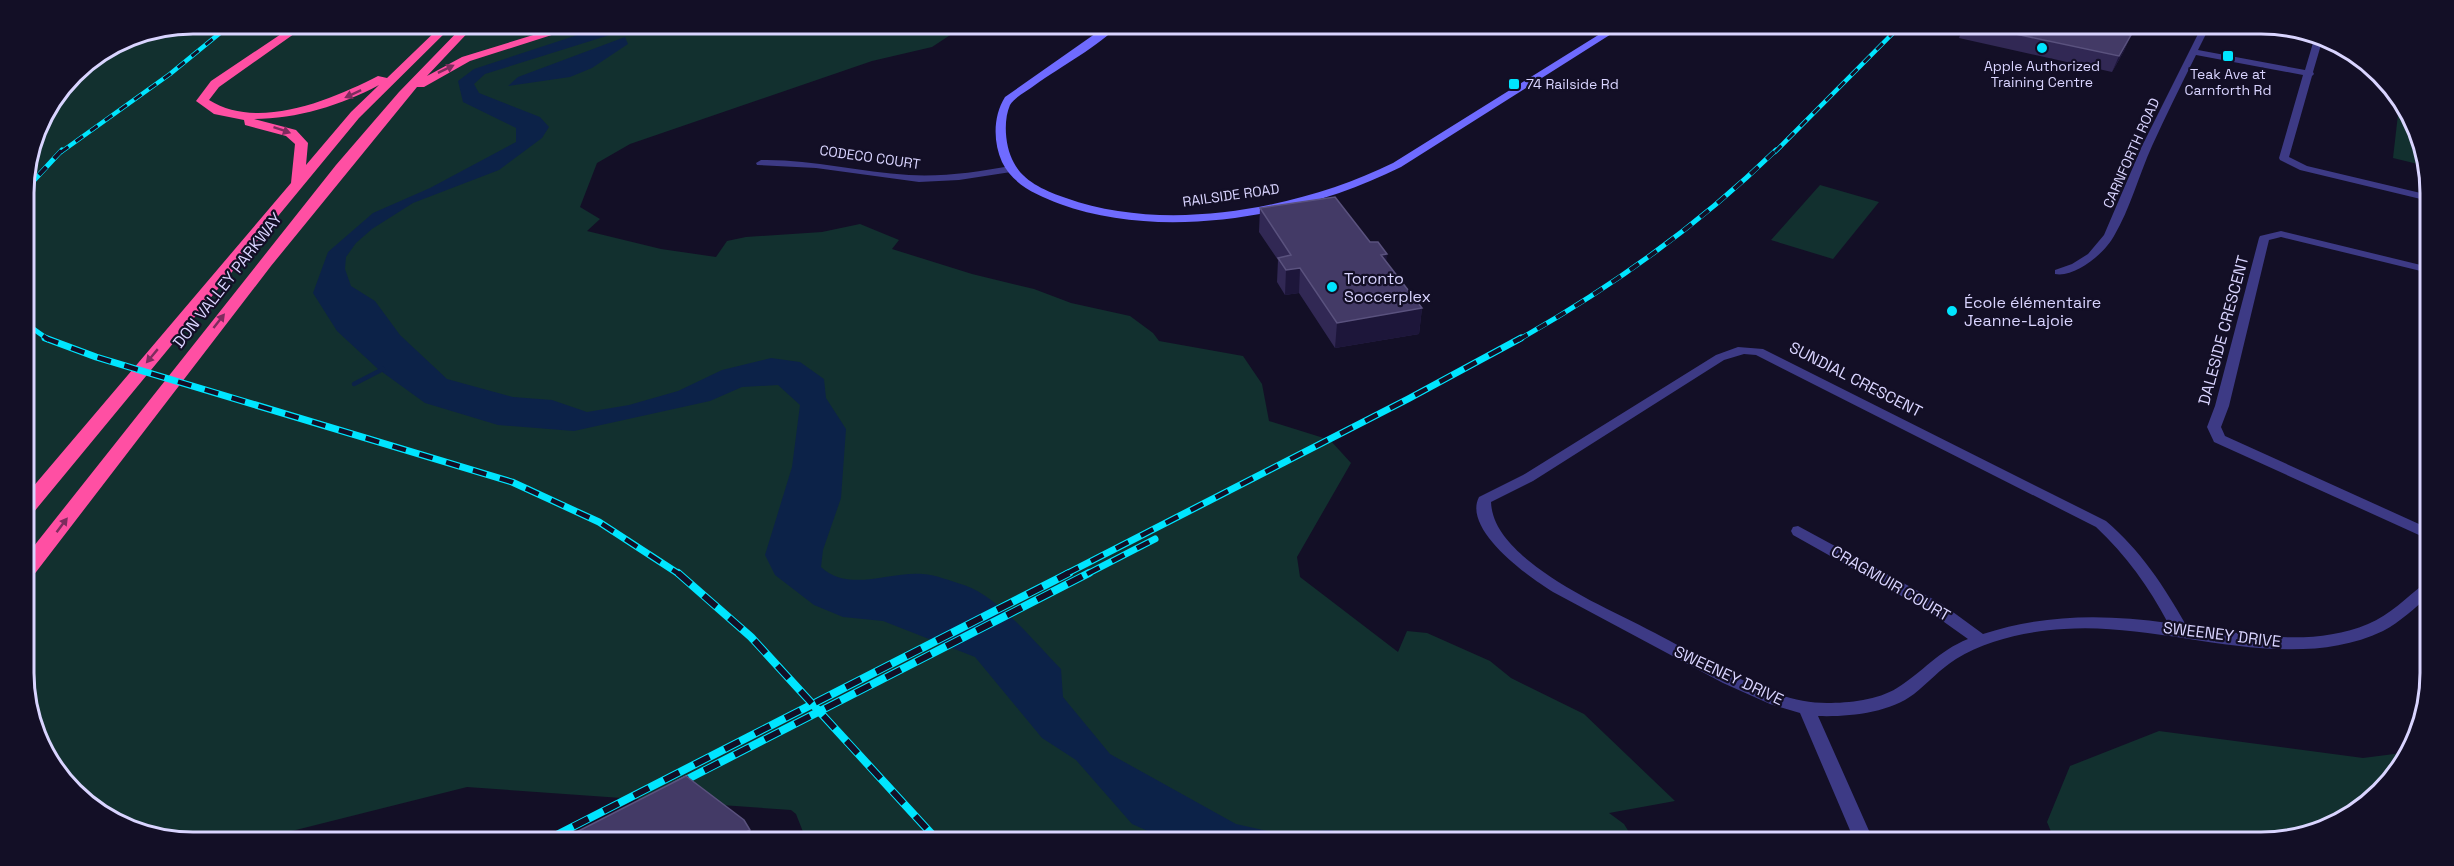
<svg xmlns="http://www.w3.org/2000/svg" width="2454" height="866" font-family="'Space Grotesk',sans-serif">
<rect width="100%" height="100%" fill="#130f26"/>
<g fill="#12302f">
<polygon points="194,24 967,24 932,47 872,61 630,144 597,163 580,207 600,219 587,231 661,249 716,257 727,241 746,237 822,232 860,224 899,240 892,249 972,274 1034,289 1071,303 1130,316 1153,333 1159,341 1243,356 1262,384 1269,421 1330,440 1351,463 1297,557 1300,577 1398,652 1407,631 1427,633 1490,661 1511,678 1584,714 1675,801 1609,813 1624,824 1635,842 807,842 796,814 791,810 467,787 248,842 194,842 140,833 66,784 27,705 24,182 42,118 82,66 129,37"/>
<polygon points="2399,106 2426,166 2393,158"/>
<polygon points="1820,185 1879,202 1833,259 1771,240"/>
<polygon points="2159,731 2363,758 2402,753 2364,807 2271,842 2050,842 2052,834 2047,822 2070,766"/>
</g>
<g fill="#0c2248">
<path d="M611,24H645L485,74L474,84L479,93L540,117L549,127L542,138L499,170L413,203L372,229L356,243L346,257L345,269L351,286L375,301L400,335L447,379L513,397L552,400L587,412L629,405L678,391L722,370L771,358L800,362L824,379L826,398L846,429L841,498L823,550L821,567C849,593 889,571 923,574C936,575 951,581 964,585C999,597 1034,642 1061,669L1063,697L1110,754L1236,824L1277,833L1331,830L1361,842H1173L1132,824L1076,760L1042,738L975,657L883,621L843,617L814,605L775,575L765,555L792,467L800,405L778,385L742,387L710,401L574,431L498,425L425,403L378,369L337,331L313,293L328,252L373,213L430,188L516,142V128L463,102L458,81L474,69Z"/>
<polygon points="625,37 628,44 592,68 570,77 508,86 518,77"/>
</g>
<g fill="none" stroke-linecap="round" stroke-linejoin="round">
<polyline stroke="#0c2248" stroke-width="4.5" points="354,384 383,369"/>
<g fill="#3d3a85" fill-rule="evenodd">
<path d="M2203,24H2211L2198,50L2305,70L2315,36L2316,34L2323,38L2313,72L2314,74L2312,76L2289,157L2307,166L2429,195V201L2300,170L2280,160L2279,158L2303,75L2196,55C2181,85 2166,115 2152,146C2139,175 2130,209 2114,236C2105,253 2075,278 2055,274V270L2072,264L2088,254L2104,235L2142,146Z"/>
<path d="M761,160C811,159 859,172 909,175C943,177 977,172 1011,166L1016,169L1011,172L959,180L919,182L816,168L757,165L756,163Z"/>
<polygon points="2281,231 2429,267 2429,273 2281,237 2269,240 2229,406 2221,427 2225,436 2430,529 2430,540 2214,442 2207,427 2215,406 2259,238 2260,236"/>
<path d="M1738,347L1763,349L2106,521C2140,550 2164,586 2186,625C2245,634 2311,648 2368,624C2390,615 2407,597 2425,583L2430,582V595C2415,608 2400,622 2383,631C2286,677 2166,621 2064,629C2028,631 1987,640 1956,659C1940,669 1928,683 1914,694C1889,713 1849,717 1818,716L1874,842H1855L1800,713L1770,704L1723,683L1553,592C1530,578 1462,530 1479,497L1523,475L1716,355ZM1744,354L1756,355L2096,527C2126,555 2149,587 2168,623C2105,614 2044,614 1983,634L1942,604L1798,526L1793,527L1791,531L1793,535L1930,612L1968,639C1938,651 1923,672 1897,688C1878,700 1849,703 1827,703C1769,703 1705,659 1655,633C1613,611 1567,592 1529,561C1511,546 1492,527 1491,502L1533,481L1724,360Z"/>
</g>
<path fill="#6f6bff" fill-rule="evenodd" d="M1109,24H1120C1099,46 1060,67 1035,85C1027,91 1015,97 1010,105C1003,121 1005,147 1014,163C1024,182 1046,191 1066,198C1166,234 1299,209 1393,163L1616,24H1627L1401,167C1303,216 1165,242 1060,204C1037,195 1013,185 1002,162C993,142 993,116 1005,97Z"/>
<g fill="#ff4fa3" fill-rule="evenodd">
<path d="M296,24H308L219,87L209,100C258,131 331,100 378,76L387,78L443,24H454L359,118L33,513L26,514V495L291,183L295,144L286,136L245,125L244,120L214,114L196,101L211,81ZM379,85L351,112L306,165L308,143L296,130L254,119C296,119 342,105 379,85Z"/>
<polygon points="465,24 476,24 427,76 462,57 569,24 586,24 470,61 424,87 417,87 271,266 33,576 27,578 26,556 336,165 399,92"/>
</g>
<g stroke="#00e5ff" stroke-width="4.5">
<g id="rail-far3">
<polyline points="61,152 170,74 231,24"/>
<polyline points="1775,152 1902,24"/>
</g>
</g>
<g stroke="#00e5ff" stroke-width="5">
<g id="rail-far2">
<polyline points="24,191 62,150"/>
<polyline points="25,323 49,340"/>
<path d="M1518,340C1612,287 1699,225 1776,150"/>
</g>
</g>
<g stroke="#00e5ff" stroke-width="7">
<g id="rail-far1">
<polyline points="45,338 96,357 512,482 599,522 679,574"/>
<polyline points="1066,574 1408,399 1521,338"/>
<polyline points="1087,574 1155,539"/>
</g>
</g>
<g stroke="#00e5ff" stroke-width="8">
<g id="rail">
<polyline points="678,573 751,637 939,842"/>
<polyline points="674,786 1089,573"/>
<polyline points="543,842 1069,573"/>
</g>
</g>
<use href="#rail-far3" stroke="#130f26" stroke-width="3" stroke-dasharray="9" stroke-linecap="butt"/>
<use href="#rail-far2" stroke="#130f26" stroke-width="4" stroke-dasharray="11" stroke-linecap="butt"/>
<use href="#rail-far1" stroke="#130f26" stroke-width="4.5" stroke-dasharray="14" stroke-linecap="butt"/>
<use href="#rail" stroke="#130f26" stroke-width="6" stroke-dasharray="17" stroke-linecap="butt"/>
</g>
<g fill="#312854">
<polygon points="1964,24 2068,24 2068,25 2096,32 2131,35 2124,51 2112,72 1959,38"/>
<polygon points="1260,208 1370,242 1422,308 1419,334 1335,348 1299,293 1285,295 1277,282 1278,260 1259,232"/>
</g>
<g fill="#1d163a">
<polygon points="2131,35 2124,51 2112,72 2119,56"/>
<polygon points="1387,254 1385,279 1381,255"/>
<polygon points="1300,268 1299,293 1285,295 1286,270"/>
<polygon points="1422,308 1419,334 1335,348 1337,323"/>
<polygon points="750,830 754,842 728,842"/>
</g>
<g fill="#433a66" stroke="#5a527e" stroke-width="1.5">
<polygon points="1969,24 2067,24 2066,25 2096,32 2098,28 2131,35 2119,56"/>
<polygon points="1335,197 1370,242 1378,242 1387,254 1381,255 1422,308 1337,323 1300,268 1286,270 1278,258 1291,255 1260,208"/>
<polygon points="686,776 744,820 750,830 728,842 557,842"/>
</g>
<defs><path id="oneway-solid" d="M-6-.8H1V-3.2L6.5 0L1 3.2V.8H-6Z" transform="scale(1.5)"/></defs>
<g fill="#7d2c5e">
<use href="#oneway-solid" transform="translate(446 69) rotate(-26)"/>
<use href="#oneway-solid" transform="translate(353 94) rotate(155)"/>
<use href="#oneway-solid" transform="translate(282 130) rotate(19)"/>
<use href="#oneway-solid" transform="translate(219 321) rotate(-52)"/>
<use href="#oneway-solid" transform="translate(152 356) rotate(130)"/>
<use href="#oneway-solid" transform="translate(62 525) rotate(-53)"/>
</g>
<g fill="#00e5ff" stroke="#130f26" stroke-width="2">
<circle cx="2042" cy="48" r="6"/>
<rect x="2222" y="50" width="12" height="12" rx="3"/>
<rect x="1508" y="78" width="12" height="12" rx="3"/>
<circle cx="1332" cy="287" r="6"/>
<circle cx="1952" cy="311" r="6"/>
</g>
<g text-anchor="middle" stroke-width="4.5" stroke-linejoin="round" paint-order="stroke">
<g font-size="14" fill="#d9d4ff" stroke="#130f26">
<text x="2042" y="71">Apple Authorized<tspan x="2042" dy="16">Training Centre</tspan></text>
<text x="2228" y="79">Teak Ave at<tspan x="2228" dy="16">Carnforth Rd</tspan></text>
<text x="1526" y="89" text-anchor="start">74 Railside Rd</text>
</g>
<g font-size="14" fill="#d9d4ff" stroke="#130f26">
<text transform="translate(2131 153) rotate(-66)" y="5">CARNFORTH ROAD</text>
<text transform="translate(870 157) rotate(8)" y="5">CODECO COURT</text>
<text transform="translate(1231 195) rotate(-8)" y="5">RAILSIDE ROAD</text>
</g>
<g font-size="16" fill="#d9d4ff" stroke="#130f26" text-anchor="start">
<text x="1344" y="284">Toronto<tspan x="1344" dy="18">Soccerplex</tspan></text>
<text x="1964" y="308">École élémentaire<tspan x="1964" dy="18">Jeanne-Lajoie</tspan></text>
</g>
<g font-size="16" fill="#d9d4ff" stroke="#130f26">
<text transform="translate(227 280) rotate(-52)" y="6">DON VALLEY PARKWAY</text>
<text transform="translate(2223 330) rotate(-75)" y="6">DALESIDE CRESCENT</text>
<text transform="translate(1856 379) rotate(27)" y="6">SUNDIAL CRESCENT</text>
<text transform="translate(1891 583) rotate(30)" y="6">CRAGMUIR COURT</text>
<text transform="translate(2222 634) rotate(7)" y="6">SWEENEY DRIVE</text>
<text transform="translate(1729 675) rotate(25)" y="6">SWEENEY DRIVE</text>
</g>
</g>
<path d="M0 0H2454V866H0ZM193 34H2261A159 159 0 0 1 2420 193V673A159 159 0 0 1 2261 832H193A159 159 0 0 1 34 673V193A159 159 0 0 1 193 34Z" fill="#130f26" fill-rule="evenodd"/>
<path fill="none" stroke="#d9d4ff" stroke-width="3" d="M193 34H2261A159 159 0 0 1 2420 193V673A159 159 0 0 1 2261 832H193A159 159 0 0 1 34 673V193A159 159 0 0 1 193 34Z"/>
</svg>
